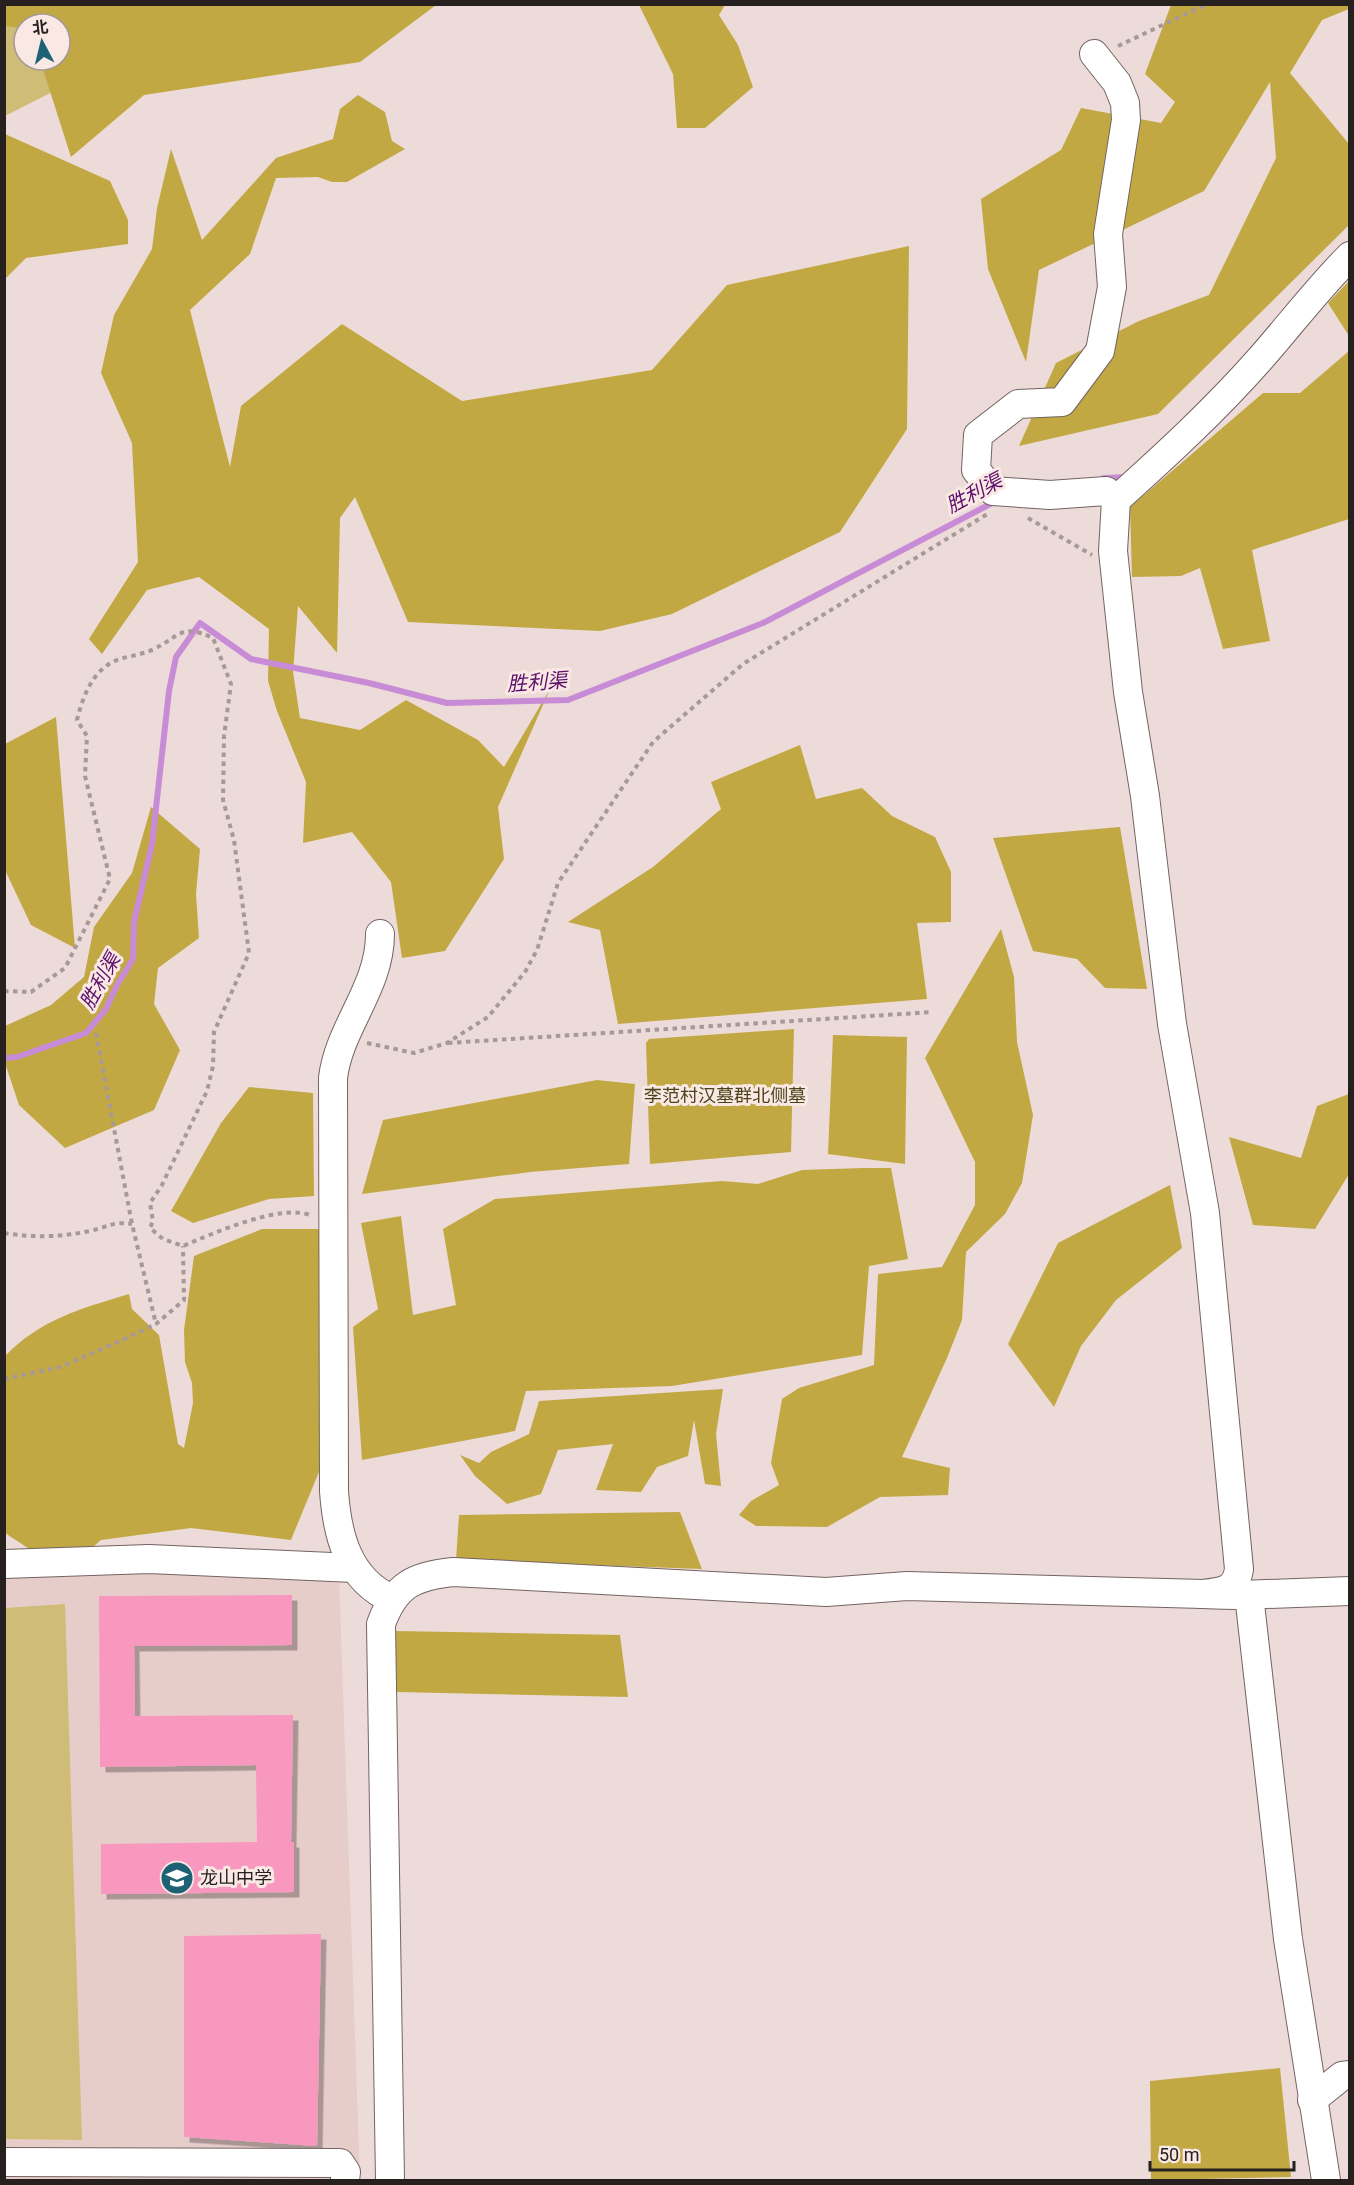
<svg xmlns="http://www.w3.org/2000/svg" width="1354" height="2185" font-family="Roboto,'Noto Sans SC',sans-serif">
<defs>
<filter id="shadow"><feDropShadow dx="5.5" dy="5.5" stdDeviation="0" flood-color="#0004"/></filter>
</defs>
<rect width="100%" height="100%" fill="#ecdbd8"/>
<polygon fill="#e7cdca" points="99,1570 339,1576 360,2180 5,2180 4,1573"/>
<g fill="#cfbc77" fill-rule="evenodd">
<path d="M5,5H223L5,116ZM24,24H60V60H24Z"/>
<polygon points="65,1604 82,2140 5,2139 5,1608"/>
</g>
<g fill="#c2a843">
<polygon points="4,5 5,4 436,5 360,62 144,95 71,157 40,60 60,60 60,24 24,24 24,28 5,26"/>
<polygon points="639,5 725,5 719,15 738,45 753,87 705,128 677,128 673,74"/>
<polygon points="1171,5 1349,5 1349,9 1322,20 1290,73 1349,144 1349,225 1158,414 1019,446 1056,363 1139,321 1209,295 1276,158 1270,82 1204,191 1039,270 1026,362 988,269 981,199 1061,150 1081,108 1161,123 1175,102 1145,74"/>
<polygon points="358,95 385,112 392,141 405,149 347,182 332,182 318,177 276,178 250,254 190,310 230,467 241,406 342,324 462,401 652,370 727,285 909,246 907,429 840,532 672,614 600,631 408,622 355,497 340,518 337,653 298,606 293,672 300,718 360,730 406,700 478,740 504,767 550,689 498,807 504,859 445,951 402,958 391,882 352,832 303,843 306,782 277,711 268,681 269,629 199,577 147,590 102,654 89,639 138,562 132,443 101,373 114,315 152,249 157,208 171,149 202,240 276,158 333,139 340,109"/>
<polygon points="5,134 110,181 128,220 128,244 26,258 5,279"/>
<polygon points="1349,281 1349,336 1328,303"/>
<polygon points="1349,351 1349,519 1252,550 1270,641 1223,649 1200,568 1181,576 1132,577 1130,507 1263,393 1300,393"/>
<polygon points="56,717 75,948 31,925 5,870 5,744"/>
<polygon points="800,745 816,799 862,788 892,816 935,837 951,872 951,922 917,923 927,999 618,1024 600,930 568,922 653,867 721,809 711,782"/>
<polygon points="151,807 200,849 196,894 199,938 158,968 154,1004 180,1050 154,1110 65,1148 19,1105 5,1063 5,1026 51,1005 84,977 94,927 132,873"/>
<polygon points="1120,827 1147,989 1105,988 1077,959 1033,951 993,838"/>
<polygon points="1001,929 1014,977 1017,1042 1033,1115 1022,1183 1005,1214 966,1252 962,1320 947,1358 902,1457 950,1468 948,1495 880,1497 827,1527 756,1526 739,1515 751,1501 779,1485 771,1463 782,1399 799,1388 874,1365 878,1274 942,1267 975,1205 975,1162 925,1058"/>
<polygon points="794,1029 791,1152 650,1164 646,1043 649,1039"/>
<polygon points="833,1035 907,1037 905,1164 828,1154"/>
<polygon points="597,1080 635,1084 629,1164 530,1172 362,1194 383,1120"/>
<polygon points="249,1087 313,1093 314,1196 269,1199 193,1223 171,1211 221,1123"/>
<polygon points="1349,1094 1349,1174 1315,1229 1253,1225 1229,1137 1301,1158 1317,1106"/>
<polygon points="863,1168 891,1168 908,1259 869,1266 862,1355 672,1386 526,1391 515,1431 362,1460 353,1327 378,1309 361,1223 401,1216 413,1315 456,1305 443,1229 495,1199 722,1181 758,1184 802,1170"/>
<polygon points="1170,1185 1182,1248 1116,1300 1081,1346 1054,1407 1008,1344 1058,1243"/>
<path d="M262,1229H319L323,1462L291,1540L191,1528L101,1540L87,1552H34L5,1533L4,1357C41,1319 80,1309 129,1294L132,1309L159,1335L178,1444L184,1448L193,1403L192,1383L185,1362L184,1330L194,1256Z"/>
<polygon points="723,1389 716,1434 721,1486 705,1484 694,1420 688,1456 657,1467 641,1492 596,1490 613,1444 558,1450 541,1494 507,1504 475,1476 460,1455 479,1463 491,1452 529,1434 539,1401"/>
<polygon points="680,1512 702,1569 456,1560 459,1515"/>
<polygon points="395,1631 620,1635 628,1697 397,1692"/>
<polygon points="1280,2068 1291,2177 1151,2180 1150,2081"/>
</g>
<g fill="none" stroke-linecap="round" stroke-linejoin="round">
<g stroke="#c88bd5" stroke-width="6">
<polyline points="1104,478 1127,477"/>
<polyline points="4,1058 17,1057 86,1033 106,1009 117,985 133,959 134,922 152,844 169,691 176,657 200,623 251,659 369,683 447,703 568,700 763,623 996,501"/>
</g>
</g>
<g fill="#f898bf" filter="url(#shadow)">
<polygon points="292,1595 292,1645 134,1646 135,1716 293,1715 291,1842 294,1842 294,1892 101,1894 101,1844 257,1842 256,1765 100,1767 99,1596"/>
<polygon points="321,1934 317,2146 184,2137 184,1936"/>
</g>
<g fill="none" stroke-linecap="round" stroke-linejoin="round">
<g stroke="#736462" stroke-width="30">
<g id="minor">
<path d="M1094,54L1117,83L1125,103L1126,120L1108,234L1112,287L1100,351L1062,402L1018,404L978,435L976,470L993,491L1050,495L1106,491L1116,500L1113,551L1128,692L1145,796L1172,1024L1205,1213L1239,1569C1236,1591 1222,1592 1202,1594L1249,1595L1288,1939L1326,2180"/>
<path d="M1116,500C1166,455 1215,410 1260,359C1290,325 1317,289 1350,256"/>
<path d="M380,934C380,988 339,1027 333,1078L334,1491C337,1535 348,1580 392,1599"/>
<polyline points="4,1564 149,1559 354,1568"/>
<polyline points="1312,2100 1342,2076 1350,2075"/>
<polyline points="4,2162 340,2163 346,2172 345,2180"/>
<path d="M390,2180L381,1624C395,1585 414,1576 453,1572L826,1592L907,1586L1241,1595L1350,1591"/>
</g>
</g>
<g stroke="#a69997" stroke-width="4" stroke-dasharray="4.5 4.5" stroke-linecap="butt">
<polyline points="1118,46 1207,4"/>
<polyline points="1028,518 1092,555"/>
<path d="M4,991L31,992L65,968L110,879L85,776L87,736L77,720C82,700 90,676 109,664C122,656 140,656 154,649C181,636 180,623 213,638L231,684L224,736L223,800L234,840L249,953L214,1032L213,1066L207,1091L162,1185L150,1203L153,1221L150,1228L163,1239L183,1246C212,1234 282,1202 312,1216"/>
<polyline points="96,1033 132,1224 156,1324"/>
<polyline points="367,1043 414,1053 447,1043 488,1017 525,972 537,950 558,883 653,742 743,664 989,513"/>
<polyline points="448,1043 933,1012"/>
<path d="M4,1233C34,1238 61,1237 90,1231C108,1227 113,1221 132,1224"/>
<polyline points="4,1379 60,1367 118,1342 156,1324 184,1300 183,1246"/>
</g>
<use href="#minor" stroke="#fff" stroke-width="28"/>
</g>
<defs>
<g id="school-disc" transform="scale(1.725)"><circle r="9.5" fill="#1d6174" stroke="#fae8e5"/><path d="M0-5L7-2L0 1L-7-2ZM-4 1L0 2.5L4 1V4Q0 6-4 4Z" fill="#fff"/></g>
</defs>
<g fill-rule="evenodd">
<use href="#school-disc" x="177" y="1878"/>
</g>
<g text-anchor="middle" stroke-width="6" stroke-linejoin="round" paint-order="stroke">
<g font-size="18" fill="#4d4319" stroke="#fae8e5">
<text x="725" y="1102">李范村汉墓群北侧墓</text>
</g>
<g font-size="18" fill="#26201f" stroke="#fae8e5" text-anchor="start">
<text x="200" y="1884">龙山中学</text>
</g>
<g font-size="20" font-style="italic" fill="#5d116b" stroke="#fae8e5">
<text transform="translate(974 493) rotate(-28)" y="7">胜利渠</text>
<text transform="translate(537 682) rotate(-4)" y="7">胜利渠</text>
<text transform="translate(100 981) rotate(-61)" y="7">胜利渠</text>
</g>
</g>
<rect width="1354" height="2185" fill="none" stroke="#26201f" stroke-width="12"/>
<g transform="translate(42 42) rotate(353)"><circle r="28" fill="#fae8e5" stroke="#a59896" stroke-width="1.5"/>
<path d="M0-4.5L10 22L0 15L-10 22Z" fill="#1d6174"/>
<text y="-9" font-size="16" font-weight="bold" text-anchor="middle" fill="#26201f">北</text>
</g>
<path d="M1150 2161v9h144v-9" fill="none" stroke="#26201f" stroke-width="3"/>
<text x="1159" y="2161" font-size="18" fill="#26201f" stroke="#fae8e5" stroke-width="4.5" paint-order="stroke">50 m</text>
</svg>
